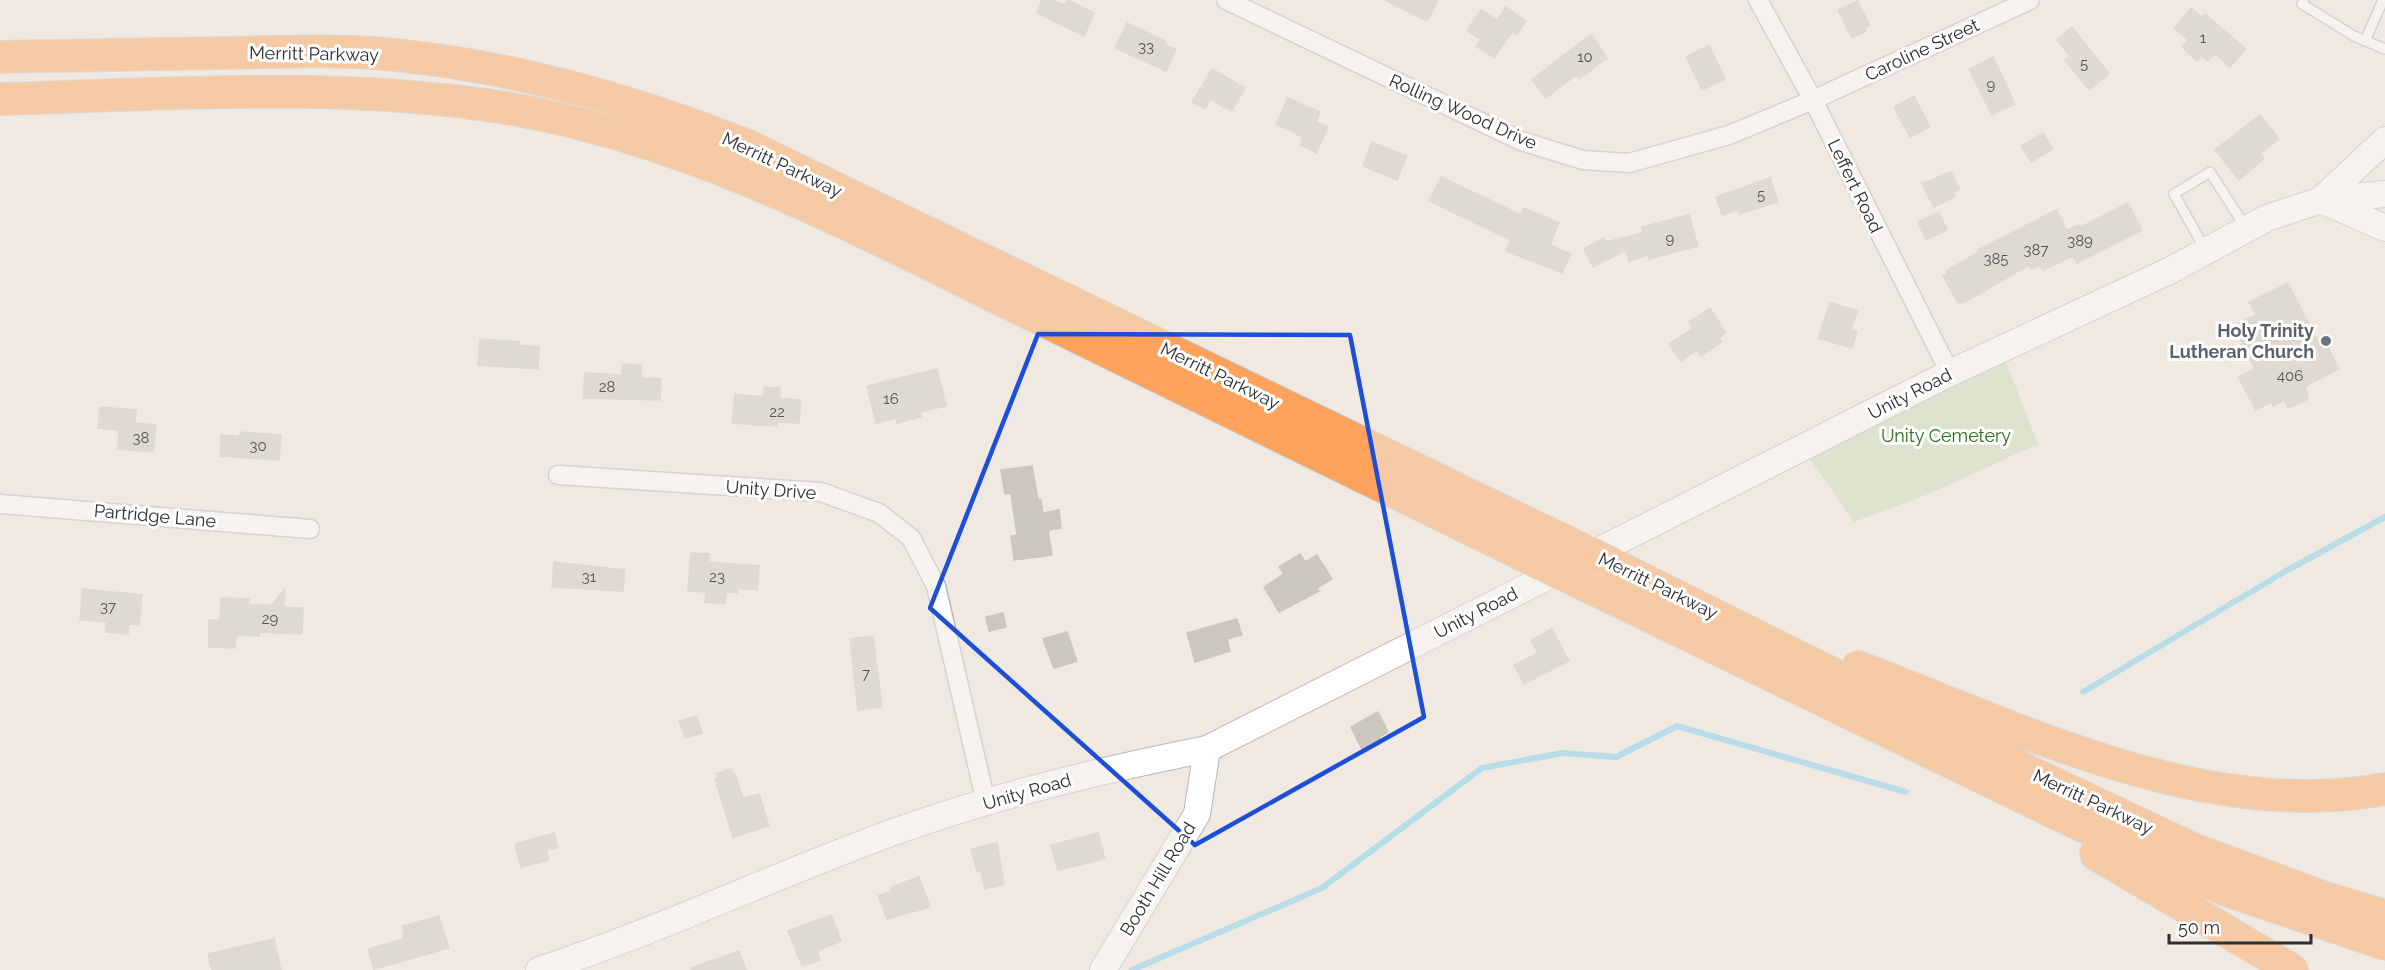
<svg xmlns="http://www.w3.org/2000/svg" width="2385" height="970" font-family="Raleway,sans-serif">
<rect width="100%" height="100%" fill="#efe9e1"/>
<polygon fill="#c8d9b8" points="2006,362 2038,444 1929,494 1854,522 1804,451 1927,394"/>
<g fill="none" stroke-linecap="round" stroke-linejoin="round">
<g stroke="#75cff0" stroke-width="6">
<polyline points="2083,692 2286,571 2385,517"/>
<polyline points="1132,970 1322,888 1482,768 1562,753 1616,757 1677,726 1906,792"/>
</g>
</g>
<g fill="#cbc7bf" stroke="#cbc5ba" stroke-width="1.5">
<polygon points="1042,0 1053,0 1065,5 1068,0 1094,13 1084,36 1037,13"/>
<polygon points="1385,0 1438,0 1427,21"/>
<polygon points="1857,1 1870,25 1865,28 1866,31 1852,38 1838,10"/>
<polygon points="1506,7 1526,21 1517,35 1512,32 1494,58 1476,46 1481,40 1467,30 1481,10 1497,20"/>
<polygon points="2191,8 2202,17 2205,14 2246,49 2230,67 2215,54 2208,61 2201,55 2197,61 2182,47 2188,40 2174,28"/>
<polygon points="1127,23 1165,41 1165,45 1176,49 1166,71 1115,48"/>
<polygon points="2072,27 2109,74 2089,90 2065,60 2070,56 2057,40"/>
<polygon points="1591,34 1607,58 1579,79 1576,75 1546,98 1532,80"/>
<polygon points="1709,45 1725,79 1702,90 1686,57"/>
<polygon points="1993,57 2015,104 1992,115 1969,69"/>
<polygon points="1212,69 1245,88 1231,111 1210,99 1205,109 1192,102"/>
<polygon points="1914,96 1930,127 1910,137 1894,107"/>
<polygon points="1288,98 1320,112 1316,122 1328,127 1316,153 1300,145 1303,137 1276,124"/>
<polygon points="2260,115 2279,139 2260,154 2264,159 2239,180 2215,150"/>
<polygon points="2043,133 2053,149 2031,162 2021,146"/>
<polygon points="1372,142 1407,156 1397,180 1363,166"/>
<polygon points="1951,172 1959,189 1953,192 1955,197 1934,207 1922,184"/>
<polygon points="1441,177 1521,215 1524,208 1559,223 1550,245 1571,254 1562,273 1506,251 1511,240 1429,201"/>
<polygon points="1770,178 1778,202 1739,214 1738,210 1722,215 1716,197"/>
<polygon points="2128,203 2142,230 2077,263 2073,256 2043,270 2040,265 2031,269 2029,265 1967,301 1958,303 1943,276 1947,274 1946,271 1977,253 1978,250 2056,210 2067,230 2080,225 2081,227"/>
<polygon points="1939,212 1947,230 1926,240 1918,222"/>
<polygon points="1689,215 1698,246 1649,259 1648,255 1629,261 1626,250 1593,267 1584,249 1604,238 1606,242 1643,233 1642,227"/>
<polygon points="2288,283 2319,344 2325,341 2339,369 2306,386 2308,399 2288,408 2284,400 2273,406 2271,402 2256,410 2238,377 2255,369 2233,326 2256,315 2249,302"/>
<polygon points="1830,302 1857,311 1851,330 1857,332 1852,348 1818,338"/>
<polygon points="1710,308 1726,333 1719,338 1722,342 1701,356 1697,350 1681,361 1669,344 1693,328 1689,322"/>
<polygon points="480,339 520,342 520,345 539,347 538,369 478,365"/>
<polygon points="622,364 642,365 641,378 661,379 660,400 583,398 585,373 622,375"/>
<polygon points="937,369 946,406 920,412 921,417 897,423 896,418 876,423 867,386"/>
<polygon points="764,387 780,388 780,398 801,400 799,423 777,422 777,426 732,423 735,394 764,397"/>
<polygon points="100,407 136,410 135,423 156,425 153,452 118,449 119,430 98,428"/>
<polygon points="240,432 281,435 279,460 220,456 221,435 240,436"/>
<polygon points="1032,466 1038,500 1041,500 1043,513 1059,510 1061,528 1048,530 1052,555 1014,560 1011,536 1017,535 1011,493 1005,494 1001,470"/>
<polygon points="691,553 709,554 709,562 759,566 757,590 738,588 737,593 726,592 725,604 705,602 706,592 688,591"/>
<polygon points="1300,554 1305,562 1317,555 1332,579 1317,588 1319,591 1279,612 1264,587 1284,574 1279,567"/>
<polygon points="554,562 625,570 623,591 552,587"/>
<polygon points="83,589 142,595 139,625 129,624 128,634 106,632 107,622 80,620"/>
<polygon points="285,589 284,607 303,608 302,634 259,632 259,636 236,635 235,648 209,647 209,620 220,620 221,598 249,599 248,604 272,605"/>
<polygon points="1003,613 1006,627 989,631 986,617"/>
<polygon points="1237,619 1242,635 1227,639 1230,651 1195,662 1187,633"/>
<polygon points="1552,629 1569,661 1524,684 1514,665 1538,653 1531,640"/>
<polygon points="1067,632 1077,661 1054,668 1043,639"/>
<polygon points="873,636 882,707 858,710 850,639"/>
<polygon points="1378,712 1388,732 1379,737 1382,743 1364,753 1351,727"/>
<polygon points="697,716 702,733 685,738 679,721"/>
<polygon points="731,769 735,774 743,798 759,794 769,826 733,837 715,779 718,778 716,774"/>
<polygon points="554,833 558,848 546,850 549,860 521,867 515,844"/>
<polygon points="1098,833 1105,859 1058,870 1051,845"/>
<polygon points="997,843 1004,884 985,889 981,871 977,871 971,849"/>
<polygon points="919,877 930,907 887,919 878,896 892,891 891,887"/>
<polygon points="831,915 841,941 817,951 820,960 802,966 788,931"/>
<polygon points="439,916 449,948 374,969 368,949 404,939 403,926"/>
<polygon points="274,939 281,970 212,970 208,954"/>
<polygon points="739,951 746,970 692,970 691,968"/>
</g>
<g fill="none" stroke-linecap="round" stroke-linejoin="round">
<g stroke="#b4b7c1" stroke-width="12">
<g id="lane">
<polyline points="2304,0 2302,4 2354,36 2385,49"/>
<polyline points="2365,41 2383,0"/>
<polyline points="2205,249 2174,194 2210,172 2246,228"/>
</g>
</g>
<g stroke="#b4b7c1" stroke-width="21">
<g id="street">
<polyline points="1226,0 1521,141 1583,160 1629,163 1729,135 1813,100 2030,0"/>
<polyline points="1758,0 1813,100 1950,373"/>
<polyline points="558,475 821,492 879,513 911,538 936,586 986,803"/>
<polyline points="0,504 310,529"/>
</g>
</g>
<g stroke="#b4b7c1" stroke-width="28">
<g id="secondary">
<polyline points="2385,140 2321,200 2385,228"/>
<path d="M539,970C659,931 773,876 891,833C993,796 1101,770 1207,749L1950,373L2171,270L2267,218L2321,200L2385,194"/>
<polyline points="1103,970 1197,814 1207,749"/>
</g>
</g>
<g stroke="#c9c9c9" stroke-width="34">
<g id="highway">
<path d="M0,57C74,55 148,54 223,53C273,52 323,50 373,53C503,63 626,98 746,145L1548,533"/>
<path d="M0,99C170,94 343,81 512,109C690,140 849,225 1010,304C1180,387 1351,471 1521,554"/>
<polyline points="1612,564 2030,772 2195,850 2323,897 2385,916"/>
<polyline points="1577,581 2134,851 2226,890 2385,944"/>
<path d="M1858,667C2021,729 2207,823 2385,789"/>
<polyline points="2096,854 2292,970"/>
</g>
</g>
<use href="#lane" stroke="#fff" stroke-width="9"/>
<use href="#street" stroke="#fff" stroke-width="18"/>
<use href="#secondary" stroke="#fff" stroke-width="26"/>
<use href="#highway" stroke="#ffa35c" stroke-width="32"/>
<g stroke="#c9c9c9" stroke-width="34" stroke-linecap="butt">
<g id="highway-bridge">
<polyline points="1548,533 1612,564"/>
<polyline points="1521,554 1577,581"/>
</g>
</g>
<use href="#highway-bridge" stroke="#ffa35c" stroke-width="32"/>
</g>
<path d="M0 0H2385V970H0ZM1038,334L1350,335L1424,717L1195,845L930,608Z" fill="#efe9e1" fill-opacity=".55" fill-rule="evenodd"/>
<path fill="none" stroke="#1d4ed8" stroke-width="4.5" stroke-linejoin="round" d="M1038,334L1350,335L1424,717L1195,845L930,608Z"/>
<circle fill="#6b7280" stroke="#fff" stroke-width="2" cx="2326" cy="341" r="6"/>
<g text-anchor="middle" stroke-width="6" stroke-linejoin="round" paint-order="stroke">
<g font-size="15" fill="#555452">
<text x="2203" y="43">1</text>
<text x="1146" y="52">33</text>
<text x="1585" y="62">10</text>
<text x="2084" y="69">5</text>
<text x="1991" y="90">9</text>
<text x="1761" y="200">5</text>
<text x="1670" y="244">9</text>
<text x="2080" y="246">389</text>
<text x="2036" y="255">387</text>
<text x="1996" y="264">385</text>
<text x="2290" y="381">406</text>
<text x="607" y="392">28</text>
<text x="891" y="404">16</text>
<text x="777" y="417">22</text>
<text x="141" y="443">38</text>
<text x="258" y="451">30</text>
<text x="589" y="582">31</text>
<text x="717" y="582">23</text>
<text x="108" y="612">37</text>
<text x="270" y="624">29</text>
<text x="866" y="679">7</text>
</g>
<g font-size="18" fill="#2e2e2e" stroke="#fff">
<text transform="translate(1922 50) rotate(-25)" y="6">Caroline Street</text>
<text transform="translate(314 54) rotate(1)" y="6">Merritt Parkway</text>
<text transform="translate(1463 112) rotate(24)" y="6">Rolling Wood Drive</text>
<text transform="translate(782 165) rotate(25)" y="6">Merritt Parkway</text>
<text transform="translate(1855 186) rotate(64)" y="6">Leffert Road</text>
<text transform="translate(1220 376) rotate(26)" y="6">Merritt Parkway</text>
<text transform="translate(1910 394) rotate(-27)" y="6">Unity Road</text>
<text transform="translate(771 490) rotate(4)" y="6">Unity Drive</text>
<text transform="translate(155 516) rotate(5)" y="6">Partridge Lane</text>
<text transform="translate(1658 586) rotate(26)" y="6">Merritt Parkway</text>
<text transform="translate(1476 613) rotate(-27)" y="6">Unity Road</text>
<text transform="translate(1027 792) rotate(-16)" y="6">Unity Road</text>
<text transform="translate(2093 802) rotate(25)" y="6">Merritt Parkway</text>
<text transform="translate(1158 879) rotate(-59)" y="6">Booth Hill Road</text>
</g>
<g font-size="18" font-weight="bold" fill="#5b616d" stroke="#fff" text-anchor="end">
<text x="2314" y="337">Holy Trinity<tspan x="2314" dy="21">Lutheran Church</tspan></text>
</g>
<g font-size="18" fill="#2c6e1b" stroke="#fff">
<text x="1946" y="442">Unity Cemetery</text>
</g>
</g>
<path d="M2169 934v9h142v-9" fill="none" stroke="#2e2e2e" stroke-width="3"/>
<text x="2178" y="934" font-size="18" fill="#2e2e2e" stroke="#ffffff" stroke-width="4.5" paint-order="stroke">50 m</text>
</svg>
